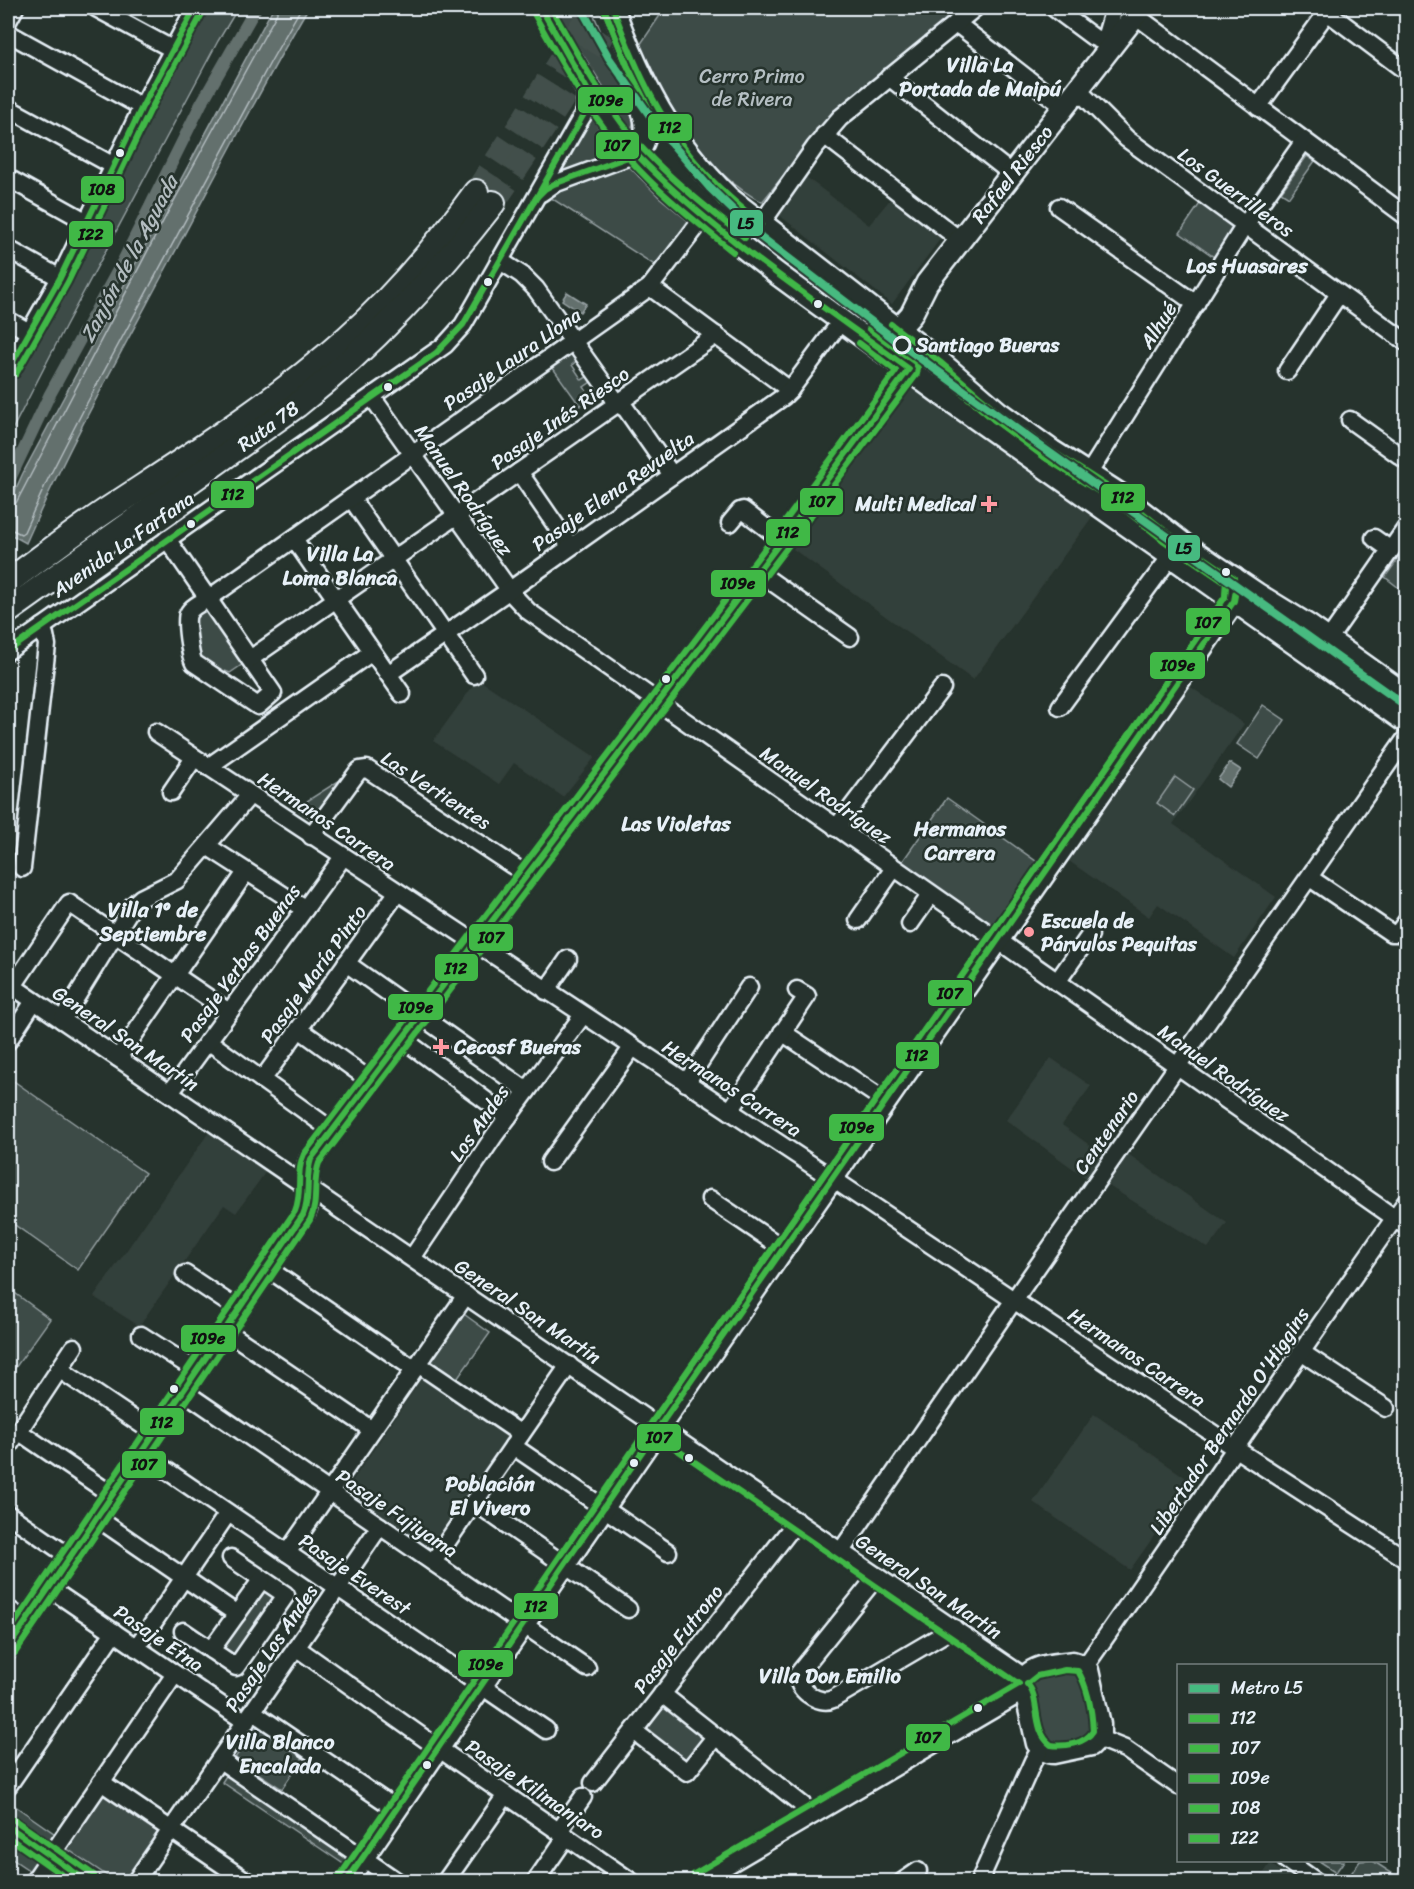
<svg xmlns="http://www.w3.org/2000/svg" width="1414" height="1889" font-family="Sriracha,sans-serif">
<rect width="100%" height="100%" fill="#26332d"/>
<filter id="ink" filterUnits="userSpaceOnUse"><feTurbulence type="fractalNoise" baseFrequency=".0167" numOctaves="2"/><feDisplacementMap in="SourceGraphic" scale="12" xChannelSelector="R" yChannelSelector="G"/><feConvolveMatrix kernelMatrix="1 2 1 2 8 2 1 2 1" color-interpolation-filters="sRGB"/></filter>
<g filter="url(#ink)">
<g fill="#333f3a">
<polygon points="806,177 869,225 892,197 943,235 892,304 779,215"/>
<polygon points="914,380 1092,517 973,680 793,549"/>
<polygon points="478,679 595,757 563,797 514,763 499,784 433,741"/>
<polygon points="1188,685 1244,724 1173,824 1276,897 1234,958 1158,904 1149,917 1066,859"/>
<polygon points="1051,1058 1091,1086 1062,1125 1103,1155 1086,1178 1006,1120"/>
<polygon points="209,1132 267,1170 236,1213 224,1205 139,1326 94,1297"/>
<polygon points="1128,1154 1227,1223 1208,1248 1107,1185"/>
<polygon points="424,1375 513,1431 512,1443 436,1555 344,1493"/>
<polygon points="1094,1414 1192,1482 1130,1570 1033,1502"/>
<polygon points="1270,1864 1296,1881 1258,1881"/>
</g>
<g fill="#3e4b47" stroke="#939ea0" stroke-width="1.5">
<polygon points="200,8 238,8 218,41 66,325 8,438 8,383 99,211"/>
<polygon points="553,8 591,8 636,115 631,130"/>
<path d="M665,8H965L807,146L762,202C700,170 668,105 640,45Z"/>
<polygon points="587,109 611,148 659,197 688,221 656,266 545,194"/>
<polygon points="1307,156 1315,161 1289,197 1281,192"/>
<polygon points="1201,202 1235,226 1214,257 1180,233"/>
<polygon points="574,347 581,357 572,365 582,380 590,375 594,380 584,387 591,398 580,406 550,364"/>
<polygon points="1402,554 1406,557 1406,578 1399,588 1385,577"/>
<polygon points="207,605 246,662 230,673 199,661 192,615"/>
<polygon points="1263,705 1285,720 1259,759 1237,744"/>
<polygon points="1175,777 1193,790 1175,816 1157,803"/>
<polygon points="340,780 345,781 314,820 296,808"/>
<polygon points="947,798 1040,864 995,927 902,862"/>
<polygon points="8,1077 145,1173 78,1270 8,1220"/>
<polygon points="8,1288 50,1319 8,1378"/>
<polygon points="461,1312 490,1333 455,1382 426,1361"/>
<polygon points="262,1589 275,1596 237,1657 232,1658 221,1646"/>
<polygon points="1070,1671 1077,1672 1084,1680 1093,1732 1089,1739 1085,1741 1052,1747 1045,1740 1041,1729 1033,1685 1037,1678"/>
<polygon points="665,1706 706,1738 686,1764 645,1732"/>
<polygon points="260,1722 306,1753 282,1789 235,1758"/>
<polygon points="229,1771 355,1857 348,1867 222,1782"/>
<polygon points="104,1793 161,1832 128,1881 115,1881 66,1848"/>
<polygon points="8,1801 58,1836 52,1844 8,1814"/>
<polygon points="8,1836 72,1881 45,1881 8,1856"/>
<polygon points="1373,1860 1373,1861 1404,1881 1351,1882 1347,1879 1360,1861"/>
<polygon points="1319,1861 1344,1861 1336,1872"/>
</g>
<g fill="#636f6d" stroke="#98a3a5" stroke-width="1.5">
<path d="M273,8H308C259,91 215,178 169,263C119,356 68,447 26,543L8,533V506L23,473Z"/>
<polygon points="567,292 586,304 580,312 562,300"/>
<polygon points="1230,763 1241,770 1228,787 1218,779"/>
</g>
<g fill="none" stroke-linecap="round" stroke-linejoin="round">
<g stroke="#b3bdc0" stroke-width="1.5">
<polyline points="8,507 12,506 16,503 168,212 277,13 277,8"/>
<polyline points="8,528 21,534 24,532 47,481 87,403 271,61 301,8"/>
</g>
<polyline stroke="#636f6d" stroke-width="12" points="8,483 49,396 123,261 201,104 256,8"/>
<g stroke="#43504b" stroke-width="24" stroke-dasharray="24 12" stroke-linecap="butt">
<polyline points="476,192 519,127 593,8"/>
<path d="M493,203C537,139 579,75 618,8"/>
</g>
<g stroke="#e8f1f8" stroke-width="21">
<g id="minor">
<polyline points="96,8 172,49"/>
<polyline points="1054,8 1093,37 1104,42"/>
<polyline points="1322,8 1406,71"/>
<polyline points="1135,15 1406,216"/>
<polyline points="8,21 15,8"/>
<polyline points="956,23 1064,107"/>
<polyline points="8,33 142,107"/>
<polyline points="1106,50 1104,42 1114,8"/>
<polyline points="889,77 1012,174"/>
<polyline points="1077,89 1127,139 1406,342"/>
<polyline points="1258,107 1330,8"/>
<polyline points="8,108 114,166"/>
<polyline points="824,135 960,240"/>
<polyline points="8,178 87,222"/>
<polyline points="541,193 554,184 636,154"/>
<polyline points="1059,207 1196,304"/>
<polyline points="761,224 815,147 840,118 975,8"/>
<polyline points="8,249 60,278"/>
<polyline points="499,260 522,275 536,289 618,404 626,409 672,475"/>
<polyline points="650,287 790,390"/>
<polyline points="8,320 29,332"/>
<polyline points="8,370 60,278 142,107 195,8"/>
<polyline points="1287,371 1339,294"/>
<polyline points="372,397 513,595 528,611 1406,1226"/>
<polyline points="1350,420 1406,460"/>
<polyline points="519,472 570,546"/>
<polyline points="1089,473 1245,225 1304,141"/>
<polyline points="351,498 474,675"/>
<polyline points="730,523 740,511 743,510 782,540"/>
<polyline points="1374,538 1391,550"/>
<path d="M167,539C202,590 238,642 273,693L258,706L194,663C190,656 185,621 188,614C191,607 202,602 208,599L650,287L704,217"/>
<polyline points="294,539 402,694"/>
<polyline points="758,572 850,637"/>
<polyline points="1328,640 1406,528"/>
<polyline points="8,651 445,345 463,325 470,313 580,120 585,112 587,89"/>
<polyline points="250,659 716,335"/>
<polyline points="388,674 517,585 783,397 790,390 842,320"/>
<polyline points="1060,707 1171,556"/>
<polyline points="156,732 833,1179 1242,1453 1406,1559"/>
<polyline points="208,767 372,652"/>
<polyline points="171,792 194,758"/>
<polyline points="836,828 942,688"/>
<polyline points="311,836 357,773 360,770 367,769 527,875"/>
<polyline points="207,846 305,909"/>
<polyline points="22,868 47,645 45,635 42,627"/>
<polyline points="1310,878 1391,933 1398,933 1406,922"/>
<polyline points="858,920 894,868"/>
<polyline points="910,924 931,894"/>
<polyline points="346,963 527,1091"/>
<polyline points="1057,982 1090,935"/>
<polyline points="8,983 1023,1676"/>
<polyline points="13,986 69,903 229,1012"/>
<polyline points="546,991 568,959"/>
<polyline points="62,1020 133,905 141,898 177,880 250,795"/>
<polyline points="299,1029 371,1081"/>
<polyline points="782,1032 887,1102"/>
<polyline points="403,1039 508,1117"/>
<polyline points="8,1041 34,1001"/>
<polyline points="208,1041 333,1131"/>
<polyline points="118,1058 246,872"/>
<polyline points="262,1080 397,893"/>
<polyline points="686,1083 749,987"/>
<polyline points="170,1093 343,857"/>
<polyline points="730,1111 807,996 797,990"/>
<polyline points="550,1162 632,1048"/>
<polyline points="710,1199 784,1249"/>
<polyline points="412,1258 494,1136 583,1015"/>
<polyline points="267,1268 414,1369"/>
<polyline points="185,1274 239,1310"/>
<polyline points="225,1330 372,1430"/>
<polyline points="141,1335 197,1371"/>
<polyline points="1301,1352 1386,1408"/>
<polyline points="418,1364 521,1434"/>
<polyline points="59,1369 154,1433"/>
<polyline points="183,1391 587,1668"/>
<polyline points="18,1431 112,1495"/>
<polyline points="513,1446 668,1552"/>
<polyline points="8,1447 74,1347"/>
<polyline points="141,1453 546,1730"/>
<polyline points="474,1502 628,1609"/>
<polyline points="8,1514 70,1557"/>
<polyline points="97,1518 237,1614"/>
<polyline points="841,1551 1014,1300 1406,738"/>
<polyline points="287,1553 466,1295"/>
<polyline points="433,1562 569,1365"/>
<path d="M877,1576L798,1674C795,1689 819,1706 833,1699L954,1628"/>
<polyline points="49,1588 246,1722"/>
<polyline points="8,1609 26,1621"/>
<polyline points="183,1631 236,1667 286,1595 231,1558"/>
<polyline points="136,1648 228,1513"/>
<polyline points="297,1648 438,1748 632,1882"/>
<polyline points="211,1650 262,1579"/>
<path d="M1073,1660L1083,1663L1090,1670L1102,1724V1734L1100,1739L1092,1747L1054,1755C1045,1755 1040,1751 1035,1744L1022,1687C1021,1662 1054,1663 1073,1660Z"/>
<path d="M1086,1665C1194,1511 1297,1355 1406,1202"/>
<polyline points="662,1694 814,1814"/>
<polyline points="253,1712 396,1809"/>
<polyline points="634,1731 687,1772 715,1737"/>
<polyline points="1100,1739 1125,1749 1178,1786"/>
<polyline points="220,1760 398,1882"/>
<polyline points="101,1782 248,1882"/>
<polyline points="593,1783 797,1521"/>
<polyline points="8,1786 114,1632"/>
<polyline points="559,1831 583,1797"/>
<polyline points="1286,1860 1317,1882"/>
<polyline points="33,1882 175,1674"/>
<polyline points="135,1882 380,1526"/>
<polyline points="445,1882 506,1795"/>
<polyline points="535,1882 566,1837"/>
<polyline points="699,1882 1023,1692"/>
<polyline points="902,1882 918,1871"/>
<polyline points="979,1882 1033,1761 1040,1750"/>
</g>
</g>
<g stroke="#e8f1f8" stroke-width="26">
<g id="major">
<polyline points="541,8 587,89 615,128 648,168 684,201 776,273 944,396 1406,722"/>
<path d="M613,8C641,84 670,140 729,198L940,362L998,412L1052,451L1119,494L1186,546L1257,594L1309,626L1406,695"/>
<path d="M634,91C645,114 654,131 636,154"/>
<polyline points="898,329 911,315 927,283 1141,8"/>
<path d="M8,1648L303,1215C313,1198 302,1178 311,1159L782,540L909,369"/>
<polyline points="8,1826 89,1882"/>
<polyline points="346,1882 659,1427 1234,601 1236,590 1234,578"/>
</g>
</g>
<g stroke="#e8f1f8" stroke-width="28">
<g id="highway">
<path d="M8,582C40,558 73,533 107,510C189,456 273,404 347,338C396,295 438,244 476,192"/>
<path d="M8,611L297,405C373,345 434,279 493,203"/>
</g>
</g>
<use href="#minor" stroke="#26332d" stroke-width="16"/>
<use href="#major" stroke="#26332d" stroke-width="21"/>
<use href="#highway" stroke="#26332d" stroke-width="24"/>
<g stroke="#26332d" stroke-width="10">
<g id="bus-1">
<path d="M613,8C636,70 663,130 710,178C726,195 743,209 761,224"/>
<polyline points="534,202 585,112 587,89 541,8"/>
<path d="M8,651L436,353L463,325L536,198L545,189L554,184L636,154C717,237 816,301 909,369L782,540L311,1159C305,1177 311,1197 303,1215L8,1648"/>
<polyline points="8,1826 88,1882"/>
<polyline points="346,1882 659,1427 1234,601 1236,590 1234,578 1168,533 1119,494 1052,451 998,412 940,362 891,324"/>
</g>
</g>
<g stroke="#26332d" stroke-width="10">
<g id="bus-2">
<polyline points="605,11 627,65 652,115 683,160 722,204 934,369 993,419 1047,459 1114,501 1163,540 1226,583 1225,597 650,1425 651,1430 654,1434 1019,1684 694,1874"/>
<path d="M533,12C562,64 591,117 631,161C661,195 698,223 733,252"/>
<path d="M15,1653L310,1220C319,1201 312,1182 319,1163L789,545L917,374L918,368L915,362L869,329"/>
<path d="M1065,1670L1078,1671C1088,1688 1092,1711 1093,1731C1085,1744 1065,1747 1051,1745C1031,1730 1041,1697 1027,1684L1037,1676Z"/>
<polyline points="8,1837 72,1882"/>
</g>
</g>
<g stroke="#26332d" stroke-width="10">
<g id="bus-3">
<path d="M551,8C579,57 606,108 644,150C675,183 710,210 745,238"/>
<path d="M8,1633L295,1211C303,1192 295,1172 304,1154L775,535L896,371L859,343"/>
<polyline points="13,1819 94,1875"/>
<polyline points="339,1877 652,1422 1225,597 1226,583 1163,540 1114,501 1047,459 993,419 934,369 722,204 683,160 652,115 627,65 605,11"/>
</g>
</g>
<g stroke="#26332d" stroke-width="10">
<polyline id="bus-4" points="8,370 60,278 142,107 195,8"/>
</g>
<g stroke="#26332d" stroke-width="10">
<polyline id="bus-5" points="16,374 68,282 150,111 203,12"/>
</g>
<use href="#bus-1" stroke="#40b846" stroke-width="6"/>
<use href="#bus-2" stroke="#40b846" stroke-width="6"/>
<use href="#bus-3" stroke="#40b846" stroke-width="6"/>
<use href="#bus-4" stroke="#40b846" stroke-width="6"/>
<use href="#bus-5" stroke="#40b846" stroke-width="6"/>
<g stroke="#26332d" stroke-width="12">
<polyline id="metro-1" points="581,8 609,58 660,130 709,187 761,237 902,345 1029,438 1406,706"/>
</g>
<use href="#metro-1" stroke="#46ba80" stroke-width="8"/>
</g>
</g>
<g fill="#e8f1f8" stroke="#26332d" stroke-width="2">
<circle cx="120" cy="153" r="5"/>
<circle cx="488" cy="282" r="5"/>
<circle cx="818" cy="304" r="5"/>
<circle cx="388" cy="387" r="5"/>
<circle cx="191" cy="524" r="5"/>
<circle cx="1226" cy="572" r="5"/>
<circle cx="666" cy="679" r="5"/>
<circle cx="174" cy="1389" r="5"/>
<circle cx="689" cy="1458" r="5"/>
<circle cx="634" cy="1463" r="5"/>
<circle cx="978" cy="1708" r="5"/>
<circle cx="427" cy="1765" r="5"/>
</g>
<circle fill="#26332d" stroke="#e8f1f8" stroke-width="3" cx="902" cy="345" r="8"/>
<g fill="#ff9aa2" stroke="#26332d" stroke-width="2">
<path d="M986 495h6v6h6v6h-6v6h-6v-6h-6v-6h6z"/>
<circle cx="1029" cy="932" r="6"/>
<path d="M438 1038h6v6h6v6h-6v6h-6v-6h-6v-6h6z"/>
</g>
<g text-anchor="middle" stroke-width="5" stroke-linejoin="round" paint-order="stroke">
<g font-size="20" fill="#b5bfc3" stroke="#26332d">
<text x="752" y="83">Cerro Primo<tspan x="752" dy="23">de Rivera</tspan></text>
</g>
<g font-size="20" fill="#e8f1f8" stroke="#26332d">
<text transform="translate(1012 174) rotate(-52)" y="7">Rafael Riesco</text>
<text transform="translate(1236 192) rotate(36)" y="7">Los Guerrilleros</text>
<text transform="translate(1158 325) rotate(-57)" y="7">Alhué</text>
<text transform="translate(512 359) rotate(-35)" y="7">Pasaje Laura Llona</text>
<text transform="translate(560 418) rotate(-35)" y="7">Pasaje Inés Riesco</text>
<text transform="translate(268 426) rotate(-36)" y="7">Ruta 78</text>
<text transform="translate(464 490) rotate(55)" y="7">Manuel Rodríguez</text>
<text transform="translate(613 491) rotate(-35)" y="7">Pasaje Elena Revuelta</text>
<text transform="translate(123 544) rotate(-35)" y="7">Avenida La Farfana</text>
<text transform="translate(436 790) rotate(33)" y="7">Las Vertientes</text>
<text transform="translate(826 795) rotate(35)" y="7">Manuel Rodríguez</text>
<text transform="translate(327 821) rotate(34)" y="7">Hermanos Carrera</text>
<text transform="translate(240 963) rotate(-54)" y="7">Pasaje Yerbas Buenas</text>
<text transform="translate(313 974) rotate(-54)" y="7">Pasaje María Pinto</text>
<text transform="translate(126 1038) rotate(34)" y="7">General San Martín</text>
<text transform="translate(1224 1073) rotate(35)" y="7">Manuel Rodríguez</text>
<text transform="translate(732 1088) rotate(33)" y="7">Hermanos Carrera</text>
<text transform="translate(479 1123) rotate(-55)" y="7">Los Andes</text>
<text transform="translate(1106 1132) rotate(-55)" y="7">Centenario</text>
<text transform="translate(528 1311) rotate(34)" y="7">General San Martín</text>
<text transform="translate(1137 1357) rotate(34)" y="7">Hermanos Carrera</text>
<text transform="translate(1229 1421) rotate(-56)" y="7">Libertador Bernardo O'Higgins</text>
<text transform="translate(397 1513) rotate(34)" y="7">Pasaje Fujiyama</text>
<text transform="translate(355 1574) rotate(34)" y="7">Pasaje Everest</text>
<text transform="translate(929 1586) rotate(34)" y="7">General San Martín</text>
<text transform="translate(159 1638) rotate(34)" y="7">Pasaje Etna</text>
<text transform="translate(678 1639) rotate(-52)" y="7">Pasaje Futrono</text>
<text transform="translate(271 1648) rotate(-56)" y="7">Pasaje Los Andes</text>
<text transform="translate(535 1789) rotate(34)" y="7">Pasaje Kilimanjaro</text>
</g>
<g font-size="20" font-weight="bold" fill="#e8f1f8" stroke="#26332d" text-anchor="start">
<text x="916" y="352">Santiago Bueras</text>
</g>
<g font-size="20" font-weight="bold" fill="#e8f1f8" stroke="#26332d" text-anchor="start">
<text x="976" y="511" text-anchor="end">Multi Medical</text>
<text x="1041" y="928">Escuela de<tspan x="1041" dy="23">Párvulos Pequitas</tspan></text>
<text x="454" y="1054">Cecosf Bueras</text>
</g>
<g font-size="21" font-weight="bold" fill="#e8f1f8" stroke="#26332d">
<text x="980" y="72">Villa La<tspan x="980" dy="24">Portada de Maipú</tspan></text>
<text x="1247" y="273">Los Huasares</text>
<text x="340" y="561">Villa La<tspan x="340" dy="24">Loma Blanca</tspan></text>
<text x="676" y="831">Las Violetas</text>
<text x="960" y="836">Hermanos<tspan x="960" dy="24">Carrera</tspan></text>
<text x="153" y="917">Villa 1º de<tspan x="153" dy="24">Septiembre</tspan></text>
<text x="490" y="1491">Población<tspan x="490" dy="24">El Vivero</tspan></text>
<text x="830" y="1683">Villa Don Emilio</text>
<text x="280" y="1749">Villa Blanco<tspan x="280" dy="24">Encalada</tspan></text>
</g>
<g font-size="21" font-style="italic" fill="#b3bdc0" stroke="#26332d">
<text transform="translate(129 259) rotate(-62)" y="7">Zanjón de la Aguada</text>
</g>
</g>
<g stroke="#26332d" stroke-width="2">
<rect x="577" y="86" width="57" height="28" rx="6" fill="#40b846"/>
<rect x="647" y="113" width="46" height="29" rx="6" fill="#40b846"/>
<rect x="595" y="131" width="45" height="29" rx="6" fill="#40b846"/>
<rect x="80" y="175" width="45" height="29" rx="6" fill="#40b846"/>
<rect x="729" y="209" width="35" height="28" rx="6" fill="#46ba80"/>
<rect x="68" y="220" width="46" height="28" rx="6" fill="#40b846"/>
<rect x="210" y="480" width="45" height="29" rx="6" fill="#40b846"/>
<rect x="1100" y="483" width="46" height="29" rx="6" fill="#40b846"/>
<rect x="799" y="487" width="45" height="29" rx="6" fill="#40b846"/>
<rect x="765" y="518" width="46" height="29" rx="6" fill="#40b846"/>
<rect x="1167" y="534" width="34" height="28" rx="6" fill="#46ba80"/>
<rect x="710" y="569" width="57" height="29" rx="6" fill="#40b846"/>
<rect x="1185" y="607" width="46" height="29" rx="6" fill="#40b846"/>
<rect x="1149" y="651" width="57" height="29" rx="6" fill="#40b846"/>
<rect x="468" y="923" width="46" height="29" rx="6" fill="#40b846"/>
<rect x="434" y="953" width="45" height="29" rx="6" fill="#40b846"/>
<rect x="927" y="979" width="46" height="28" rx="6" fill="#40b846"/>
<rect x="387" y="993" width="57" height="28" rx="6" fill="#40b846"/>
<rect x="895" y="1041" width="45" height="29" rx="6" fill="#40b846"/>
<rect x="828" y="1113" width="57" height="29" rx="6" fill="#40b846"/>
<rect x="180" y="1324" width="57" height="29" rx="6" fill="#40b846"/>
<rect x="139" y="1407" width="46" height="29" rx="6" fill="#40b846"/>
<rect x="636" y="1423" width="46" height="29" rx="6" fill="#40b846"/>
<rect x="121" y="1450" width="46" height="29" rx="6" fill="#40b846"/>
<rect x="513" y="1592" width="46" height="28" rx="6" fill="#40b846"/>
<rect x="457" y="1649" width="57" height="29" rx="6" fill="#40b846"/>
<rect x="905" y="1723" width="46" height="29" rx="6" fill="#40b846"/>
</g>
<g font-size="16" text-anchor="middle" font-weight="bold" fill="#111">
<text x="606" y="106">I09e</text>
<text x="670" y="133">I12</text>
<text x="617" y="151">I07</text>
<text x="102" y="195">I08</text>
<text x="746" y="229">L5</text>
<text x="91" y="240">I22</text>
<text x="233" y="500">I12</text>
<text x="1123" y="503">I12</text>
<text x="822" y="507">I07</text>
<text x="788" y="538">I12</text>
<text x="1184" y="554">L5</text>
<text x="738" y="589">I09e</text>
<text x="1208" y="628">I07</text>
<text x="1178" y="671">I09e</text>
<text x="491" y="943">I07</text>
<text x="456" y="974">I12</text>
<text x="950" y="999">I07</text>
<text x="416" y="1013">I09e</text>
<text x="917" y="1061">I12</text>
<text x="857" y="1133">I09e</text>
<text x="208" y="1344">I09e</text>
<text x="162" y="1428">I12</text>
<text x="659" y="1443">I07</text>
<text x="144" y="1470">I07</text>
<text x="536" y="1612">I12</text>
<text x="486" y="1670">I09e</text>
<text x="928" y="1743">I07</text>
</g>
<rect width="1414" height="1889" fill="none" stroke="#26332d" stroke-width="30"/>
<rect x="15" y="15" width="1384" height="1859" fill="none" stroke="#e8f1f8" stroke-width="2" filter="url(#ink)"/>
<rect x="1177" y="1664" width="210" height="198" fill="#26332d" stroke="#747f7e" stroke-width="1.5"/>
<rect x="1189" y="1684" width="30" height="9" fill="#46ba80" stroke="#747f7e" stroke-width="1.5"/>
<text x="1231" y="1694" font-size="18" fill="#e8f1f8">Metro L5</text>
<rect x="1189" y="1714" width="30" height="9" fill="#40b846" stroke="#747f7e" stroke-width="1.5"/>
<text x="1231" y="1724" font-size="18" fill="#e8f1f8">I12</text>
<rect x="1189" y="1744" width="30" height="9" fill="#40b846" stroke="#747f7e" stroke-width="1.5"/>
<text x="1231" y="1754" font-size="18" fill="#e8f1f8">I07</text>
<rect x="1189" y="1774" width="30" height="9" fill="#40b846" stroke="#747f7e" stroke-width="1.5"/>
<text x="1231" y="1784" font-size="18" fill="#e8f1f8">I09e</text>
<rect x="1189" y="1804" width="30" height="9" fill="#40b846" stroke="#747f7e" stroke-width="1.5"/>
<text x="1231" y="1814" font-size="18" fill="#e8f1f8">I08</text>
<rect x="1189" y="1834" width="30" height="9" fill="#40b846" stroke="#747f7e" stroke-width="1.5"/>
<text x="1231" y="1844" font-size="18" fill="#e8f1f8">I22</text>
</svg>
